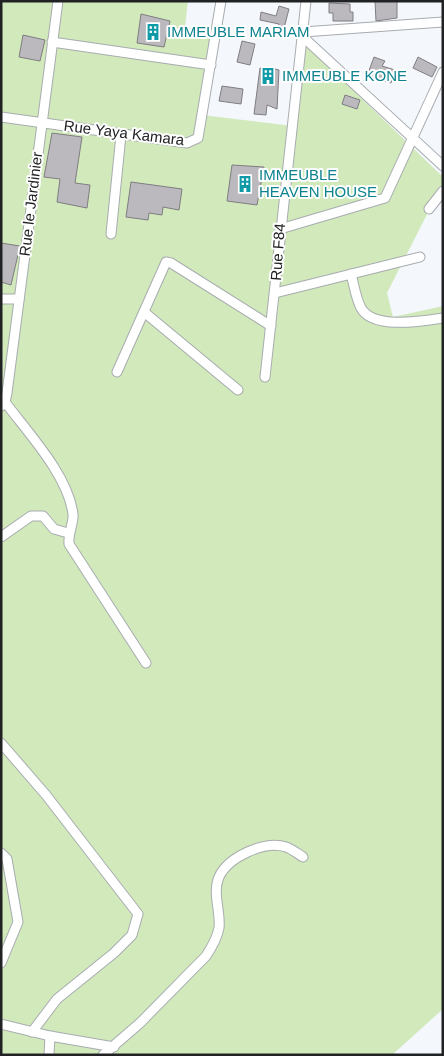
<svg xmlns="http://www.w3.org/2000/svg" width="444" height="1056" font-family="Arial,sans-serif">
<rect width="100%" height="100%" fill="#f4f8fd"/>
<polygon fill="#d1e9bb" points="1,1 188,1 185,27 212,32 202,115 293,126 301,40 443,177 443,183 387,293 393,317 443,306 443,1009 392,1055 1,1055"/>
<g fill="#bcb9be" stroke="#7f7d81">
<polygon points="375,1 397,1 397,18 376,21"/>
<polygon points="329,3 350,4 350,12 353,12 353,21 333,21 333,13 329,13"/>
<polygon points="279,6 289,9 283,32 277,30 279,24 260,20 261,12 276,16"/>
<polygon points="141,14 170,21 164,47 137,43"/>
<polygon points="23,35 45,40 40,61 19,57"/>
<polygon points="242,41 255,44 250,65 237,62"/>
<polygon points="374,57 385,61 382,66 395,70 391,83 367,76"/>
<polygon points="418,57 437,67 432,77 413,68"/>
<polygon points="267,67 279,70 277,109 267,105 266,115 254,114 260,68 266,69"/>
<polygon points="222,86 243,89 241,104 219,101"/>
<polygon points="345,95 360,100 357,109 342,104"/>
<polygon points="52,133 82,137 75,183 90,185 87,208 57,202 60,179 44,177"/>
<polygon points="232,165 264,167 257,205 227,201"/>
<polygon points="131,182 182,189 179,210 163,207 162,215 149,213 148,220 126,217"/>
<polygon points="1,243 20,246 11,285 1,282"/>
</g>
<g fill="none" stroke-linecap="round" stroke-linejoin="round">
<g stroke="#a8acb0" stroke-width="11">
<g id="minor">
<polyline points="303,32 443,22"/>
<polyline points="302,36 443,166"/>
<polyline points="52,42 211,65"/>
<polyline points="1,117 187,143 198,138 221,1"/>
<polyline points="429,209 443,191"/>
<polyline points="280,229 385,198 443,72"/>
<polyline points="111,234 121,135"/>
<path d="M351,274C354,285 356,299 361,308C373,330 423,321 443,318"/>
<polyline points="275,293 420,257"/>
<polyline points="1,299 19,299"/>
<polyline points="144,312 238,390"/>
<polyline points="117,372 166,262 171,263 271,326"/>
<polyline points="265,377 306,1"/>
<path d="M5,402C28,433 68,475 73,514C74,522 68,533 69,544L146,663"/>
<polyline points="1,406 5,402 7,393 58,1"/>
<polyline points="1,537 31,516 43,516 54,529 68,533"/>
<polyline points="1,743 46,795 138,914 132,935 114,953 57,999 32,1032"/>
<polyline points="1,853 7,859 18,922 1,963"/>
<polyline points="1,1024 50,1036 114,1047"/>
<polyline points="49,1055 50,1036"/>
<path d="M103,1055L140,1023L206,956C212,947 217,938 219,928C221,912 212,893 219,877C228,857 265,840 286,847C292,849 298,854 303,857"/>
</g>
</g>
<use href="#minor" stroke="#fff" stroke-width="9"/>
</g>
<defs>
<g id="building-bare" transform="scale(1.35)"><path d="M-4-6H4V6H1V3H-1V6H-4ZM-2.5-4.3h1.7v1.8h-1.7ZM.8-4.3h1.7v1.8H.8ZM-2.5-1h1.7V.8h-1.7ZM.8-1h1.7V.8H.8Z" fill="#0f9aa8" stroke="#fff" stroke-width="2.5" paint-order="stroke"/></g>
</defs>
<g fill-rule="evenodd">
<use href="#building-bare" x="153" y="32"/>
<use href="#building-bare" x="268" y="76"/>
<use href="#building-bare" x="245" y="184"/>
</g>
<g text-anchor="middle" stroke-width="4" stroke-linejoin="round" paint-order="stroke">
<g font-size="15" fill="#0d838f" stroke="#fff" text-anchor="start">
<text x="167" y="37">IMMEUBLE MARIAM</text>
<text x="282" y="81">IMMEUBLE KONE</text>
<text x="259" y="180">IMMEUBLE<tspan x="259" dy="17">HEAVEN HOUSE</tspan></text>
</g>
<g font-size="15" fill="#212224" stroke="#fff">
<text transform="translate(124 133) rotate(7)" y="5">Rue Yaya Kamara</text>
<text transform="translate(31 204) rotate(-83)" y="5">Rue le Jardinier</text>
<text transform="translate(278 252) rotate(-86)" y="5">Rue F84</text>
</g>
</g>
<rect width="444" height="1056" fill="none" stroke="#212224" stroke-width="5"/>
</svg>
